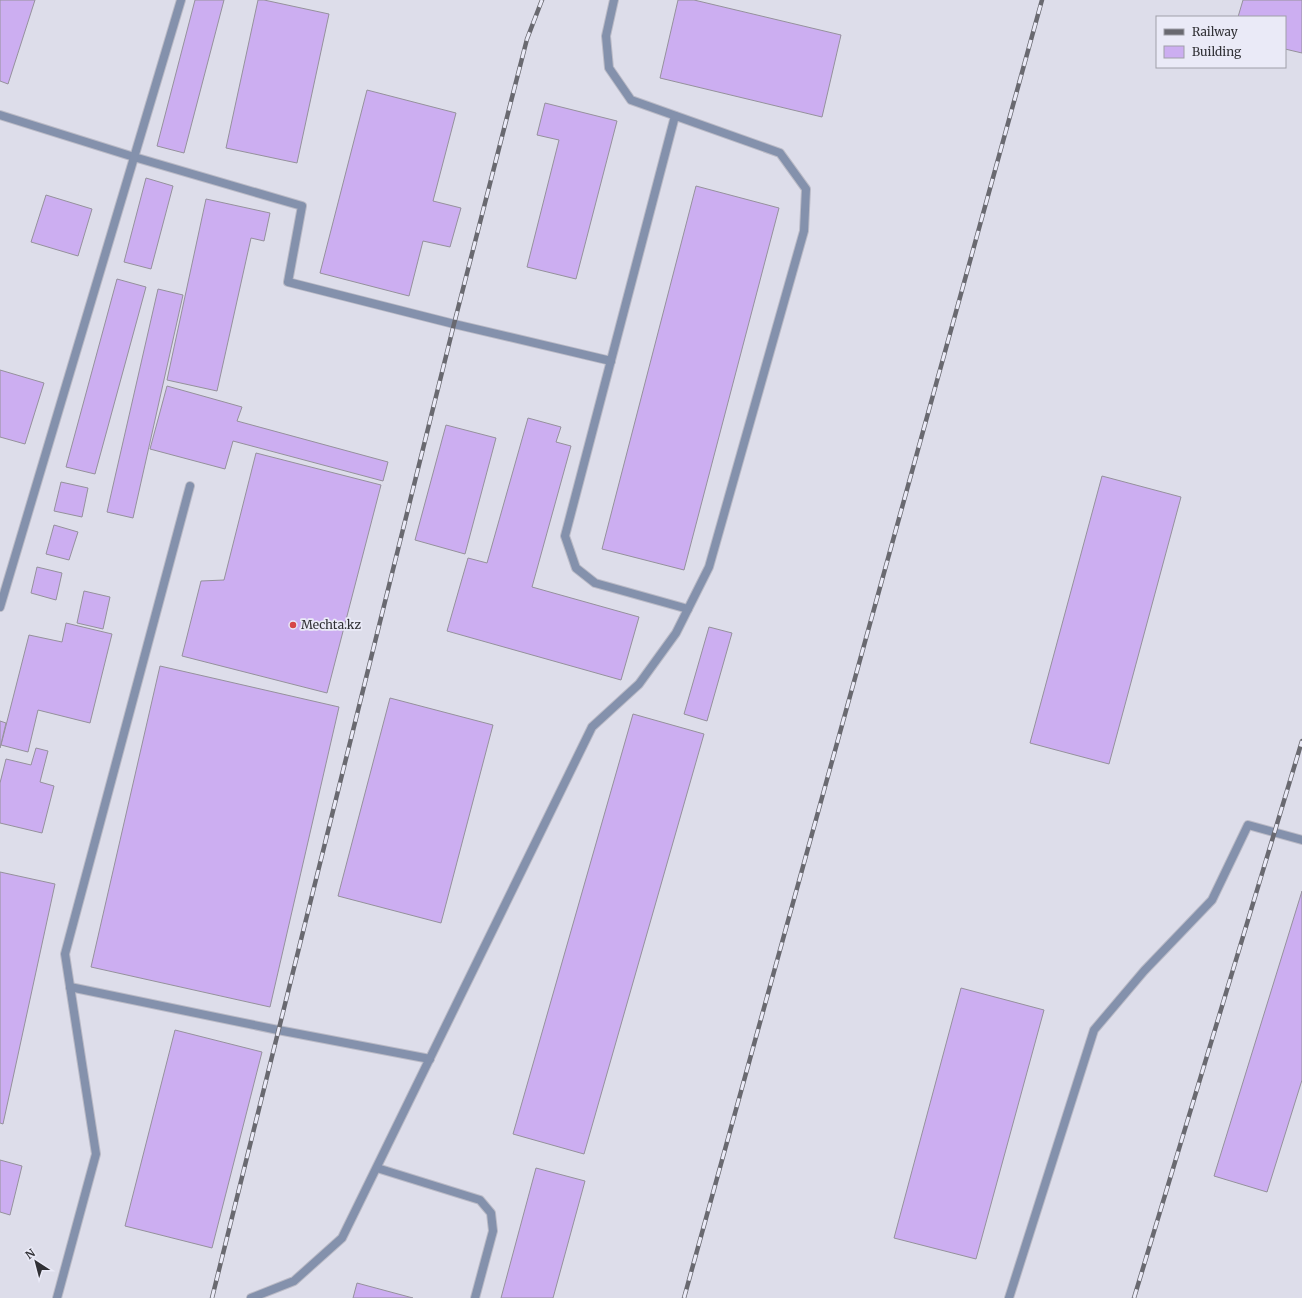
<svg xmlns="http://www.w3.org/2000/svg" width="1302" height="1298" font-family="Merriweather,serif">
<rect width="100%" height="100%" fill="#ddddea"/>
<g fill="#ccaef1" stroke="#95919c">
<polygon points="0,0 35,0 8,84 0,81"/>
<polygon points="195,0 224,0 184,153 157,146"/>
<polygon points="258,0 264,0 329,14 297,163 226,148"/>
<polygon points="678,0 694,0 841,35 822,117 660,78"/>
<polygon points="1243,0 1302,0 1302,53 1285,49 1285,17 1238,17"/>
<polygon points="367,90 456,113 433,201 461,208 450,247 423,241 409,296 320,273"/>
<polygon points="545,103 617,121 576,279 527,267 559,140 537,135"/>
<polygon points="146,178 173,186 151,269 124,262"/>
<polygon points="696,186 779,208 684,570 602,549"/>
<polygon points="46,195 92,209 78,256 31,242"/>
<polygon points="206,199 270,213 264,241 251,238 217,391 167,380"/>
<polygon points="117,279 146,287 95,474 66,467"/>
<polygon points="158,289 183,295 133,518 107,512"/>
<polygon points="0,370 44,383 25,444 0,437"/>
<polygon points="167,386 242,407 237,421 388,462 383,481 233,441 225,469 150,449"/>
<polygon points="528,418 561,427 556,442 571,446 532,587 639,617 621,680 447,631 468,558 487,563"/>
<polygon points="446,425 496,438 465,554 415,540"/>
<polygon points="256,453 381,485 327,693 182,656 201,581 224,580"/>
<polygon points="1102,476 1181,497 1109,764 1030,743"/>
<polygon points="61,482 88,488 82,517 54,511"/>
<polygon points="54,525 78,532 69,560 46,554"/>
<polygon points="37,567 62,573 56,600 31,593"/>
<polygon points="84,591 110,597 103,629 77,623"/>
<polygon points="66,623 112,634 90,723 38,710 28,752 1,745 29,635 62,642"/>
<polygon points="709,627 732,633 707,721 684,714"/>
<polygon points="160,666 339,707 270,1007 91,967"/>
<polygon points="390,698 493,725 441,923 338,896"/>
<polygon points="633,714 704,734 584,1154 513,1134"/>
<polygon points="0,721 6,723 0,748"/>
<polygon points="36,748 48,751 40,782 54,786 42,833 0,823 0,783 6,759 31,765"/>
<polygon points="0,872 55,884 3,1124 0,1123"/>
<polygon points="1302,891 1302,1080 1267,1192 1214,1176"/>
<polygon points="961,988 1044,1010 976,1259 894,1238"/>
<polygon points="175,1030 262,1052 212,1248 125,1226"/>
<polygon points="0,1160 22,1166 10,1215 0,1212"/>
<polygon points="536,1168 585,1181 553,1298 501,1298"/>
<polygon points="357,1283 413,1298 353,1298"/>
</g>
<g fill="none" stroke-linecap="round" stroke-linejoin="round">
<g stroke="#babac6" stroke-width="10">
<g id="lane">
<polyline points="0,115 134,157 302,206 288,282 454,324 611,361"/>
<polyline points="675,116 565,536 576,568 595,583 688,609"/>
<polyline points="0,607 181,0"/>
<polyline points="70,987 278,1030 430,1059"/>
<polyline points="377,1168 480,1200 491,1213 493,1231 475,1298"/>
<polyline points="57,1298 96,1154 65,954 190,486"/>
<polyline points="251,1298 294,1281 342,1238 592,727 639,684 676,633 709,567 804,231 806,189 780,153 631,100 609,68 606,36 614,0"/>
<polyline points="1009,1298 1094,1030 1144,971 1212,900 1248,825 1302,840"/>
</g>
</g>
<use href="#lane" stroke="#8491ac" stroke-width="8"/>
<g stroke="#696970" stroke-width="4.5">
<g id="rail">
<polyline points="212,1298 454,324 527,39 542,0"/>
<polyline points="684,1298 1042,0"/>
<polyline points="1134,1298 1302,741"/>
</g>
</g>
<use href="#rail" stroke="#eaeaf7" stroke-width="3" stroke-dasharray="9" stroke-linecap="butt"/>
</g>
<circle fill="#d64648" stroke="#eaeaf7" stroke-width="1.5" cx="293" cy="625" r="4"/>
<g text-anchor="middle" stroke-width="3.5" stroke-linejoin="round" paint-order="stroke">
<g font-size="12" fill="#303035" stroke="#eaeaf7" text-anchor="start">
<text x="301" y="629">Mechta.kz</text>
</g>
</g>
<rect x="1156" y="16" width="130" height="52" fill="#eaeaf7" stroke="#a0a0a9"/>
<rect x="1164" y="29" width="20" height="6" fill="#696970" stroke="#a0a0a9"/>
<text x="1192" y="36" font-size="12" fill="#303035">Railway</text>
<rect x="1164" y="46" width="20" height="12" fill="#ccaef1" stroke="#a0a0a9"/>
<text x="1192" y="56" font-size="12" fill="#303035">Building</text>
<g transform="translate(36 1262) rotate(324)" stroke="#eaeaf7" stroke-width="3" paint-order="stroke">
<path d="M0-3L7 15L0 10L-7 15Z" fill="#303035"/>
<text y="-6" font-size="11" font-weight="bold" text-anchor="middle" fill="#303035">N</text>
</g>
</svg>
